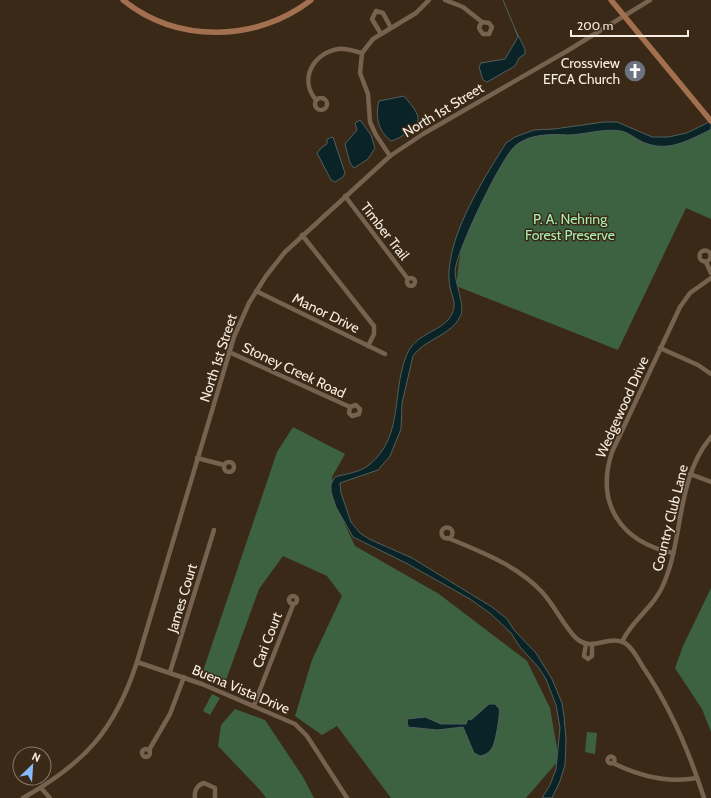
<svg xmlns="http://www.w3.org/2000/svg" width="711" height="798" font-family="Cabin,sans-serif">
<rect width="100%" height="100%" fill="#3b2917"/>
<g fill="#3d6242">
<polygon points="597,123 623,125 672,146 711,124 711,219 686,208 618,350 456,286 465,216 495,162 515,137"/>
<polygon points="293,427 345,454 332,477 334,501 355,546 439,594 527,661 550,708 559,760 526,798 391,798 337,726 322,735 295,716 312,660 342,596 327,576 283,556 259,589 226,680 203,671 277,452"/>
<polygon points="711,588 711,732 702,709 675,668 683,646"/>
<polygon points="212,694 220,698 210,715 203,711"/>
<polygon points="235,709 265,720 303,777 314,798 266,798 260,790 218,746 221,725"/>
<polygon points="587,732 597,733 595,754 585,752"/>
</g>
<g fill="#0a2326" stroke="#51605e">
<polygon points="515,29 525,49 525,54 519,58 515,66 487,82 483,80 479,67 481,63 505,59 518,37"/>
<path d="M404,96C415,110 427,120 408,132C402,136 398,139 391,141C378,130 375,118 379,101Z"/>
<polygon points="360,120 371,135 375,148 368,159 354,168 350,163 345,144 357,130 355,123"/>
<path d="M711,121V129L708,131C687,141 668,152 645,143C637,140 630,133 621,131C603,128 584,135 567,135C550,134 529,134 515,146C501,158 456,252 455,271C455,284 465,306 461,315C452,336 424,339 413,356L402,403L401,429L390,456L378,470L340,483L341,493L351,522L360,533L369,539L412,558L492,607L507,619L514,630L536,653L552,679L562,703L564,716L566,740L565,765L560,781L552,798H542L550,785L556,769L560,728L556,705L546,679L539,668L520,647L511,633L491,614L470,599L406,563L353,537L336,507L331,492V484L335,477C345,474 361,472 369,465C406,435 390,387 409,350C419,332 444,331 452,314C457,304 452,297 450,287C448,277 449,267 451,257C458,219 486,175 506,143L515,137L534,130L554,129L604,122H617L652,137H668L687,133Z"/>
<polygon points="333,137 345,173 343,177 335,182 331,180 317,153 321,148 327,144 327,139"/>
<path d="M489,704H495C496,706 498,707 499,708C501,712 495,745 492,748C489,753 485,755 480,756L474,753L463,727L437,730L408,727L407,719L425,717L441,724H466L468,719L471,720Z"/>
</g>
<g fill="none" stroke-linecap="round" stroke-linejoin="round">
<polyline stroke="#51605e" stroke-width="1" points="503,0 515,29"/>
<g stroke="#76624e" stroke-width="4.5">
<polyline points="445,0 463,7 482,22 489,23 492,27 489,34 483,34 480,30 479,27 482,22"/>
<polyline points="381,34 372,19 376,11 383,13 391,28"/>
<circle cx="321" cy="104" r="6"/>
<path d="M316,100C299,80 312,54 338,49C346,48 354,51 362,53"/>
<polyline points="390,156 376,135 370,122 368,94 360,73 362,53 373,39 416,13 429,0"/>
<polyline points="345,196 408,279"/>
<polyline points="302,235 374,326 374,334 368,346"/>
<circle cx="705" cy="256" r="5.5"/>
<polyline points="706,262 711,273"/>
<circle cx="411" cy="282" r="4"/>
<polyline points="256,291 385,354"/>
<polyline points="660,348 698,365 711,374"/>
<polyline points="229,352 350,407 356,405 360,409 359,414 352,416 349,413 350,407"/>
<polyline points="197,458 224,465"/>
<circle cx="229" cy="467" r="5"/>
<polyline points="690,474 711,482"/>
<circle cx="447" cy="533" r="5.5"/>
<path d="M448,538C481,552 517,565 542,592C555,606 563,625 576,638C592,653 608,634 625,643C633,648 638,659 643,667C671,708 689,751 704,798"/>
<path d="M673,553C621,542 595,504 612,452L680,307L690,293L711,278"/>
<circle cx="293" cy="600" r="4"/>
<path d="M622,642C632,619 655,607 664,583C684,536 676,479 711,437"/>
<polyline points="586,644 584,656 588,659 592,656 592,645"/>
<polyline points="137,662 202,684 295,724 307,736 347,798"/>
<polyline points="170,672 214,530"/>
<polyline points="254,705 293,605"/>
<circle cx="146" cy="753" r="4"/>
<polyline points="149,750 170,714 184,677"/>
<circle cx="611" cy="760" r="3.5"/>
<path d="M613,763C639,776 669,783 697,778"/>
<polyline points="41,788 50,798"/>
<path d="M23,798C85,763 115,730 137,662L234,337L249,303L266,276L285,252L390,156L423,134L567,51L650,0"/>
<path d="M195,798C194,791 197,785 204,783L215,788V798"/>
</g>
<g stroke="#a2704f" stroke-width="5.5">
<path d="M123,0C178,44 257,42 311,0"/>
<polyline points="611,0 711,121"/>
</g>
</g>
<defs>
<g id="church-disc" transform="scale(1.15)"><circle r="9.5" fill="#6b7280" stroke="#3b2917"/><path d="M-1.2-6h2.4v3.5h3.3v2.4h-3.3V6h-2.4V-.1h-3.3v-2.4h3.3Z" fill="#fff"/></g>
</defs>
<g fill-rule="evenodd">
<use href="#church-disc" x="635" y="71"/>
</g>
<g text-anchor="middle" stroke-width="3" stroke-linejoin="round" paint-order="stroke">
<g font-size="14" fill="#f8ede1" stroke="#3b2917" text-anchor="end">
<text x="620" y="68">Crossview<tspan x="620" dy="16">EFCA Church</tspan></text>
</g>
<g font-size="14" fill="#f8ede1" stroke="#3b2917">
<text transform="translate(443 110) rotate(-31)" y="5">North 1st Street</text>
<text transform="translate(385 231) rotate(52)" y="5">Timber Trail</text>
<text transform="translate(326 313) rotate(26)" y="5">Manor Drive</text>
<text transform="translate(218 358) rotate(-72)" y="5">North 1st Street</text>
<text transform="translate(294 370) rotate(25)" y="5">Stoney Creek Road</text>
<text transform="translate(622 407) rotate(-66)" y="5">Wedgewood Drive</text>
<text transform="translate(670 518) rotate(-76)" y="5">Country Club Lane</text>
<text transform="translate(182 598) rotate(-73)" y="5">James Court</text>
<text transform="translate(267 640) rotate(-69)" y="5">Cari Court</text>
<text transform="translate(241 689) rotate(23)" y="5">Buena Vista Drive</text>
</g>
<g font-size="14" fill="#a7edb1" stroke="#3b2917">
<text x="570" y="224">P. A. Nehring<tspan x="570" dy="16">Forest Preserve</tspan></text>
</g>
</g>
<g transform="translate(32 766) rotate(25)"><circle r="19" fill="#3b2917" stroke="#877768"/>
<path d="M0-3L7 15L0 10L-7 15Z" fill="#87bbfc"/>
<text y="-6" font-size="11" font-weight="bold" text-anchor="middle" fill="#f8ede1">N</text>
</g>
<path d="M571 30v6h117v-6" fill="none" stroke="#f8ede1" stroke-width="2"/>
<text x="577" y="30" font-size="12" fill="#f8ede1" stroke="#3b2917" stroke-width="3" paint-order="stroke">200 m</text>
</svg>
